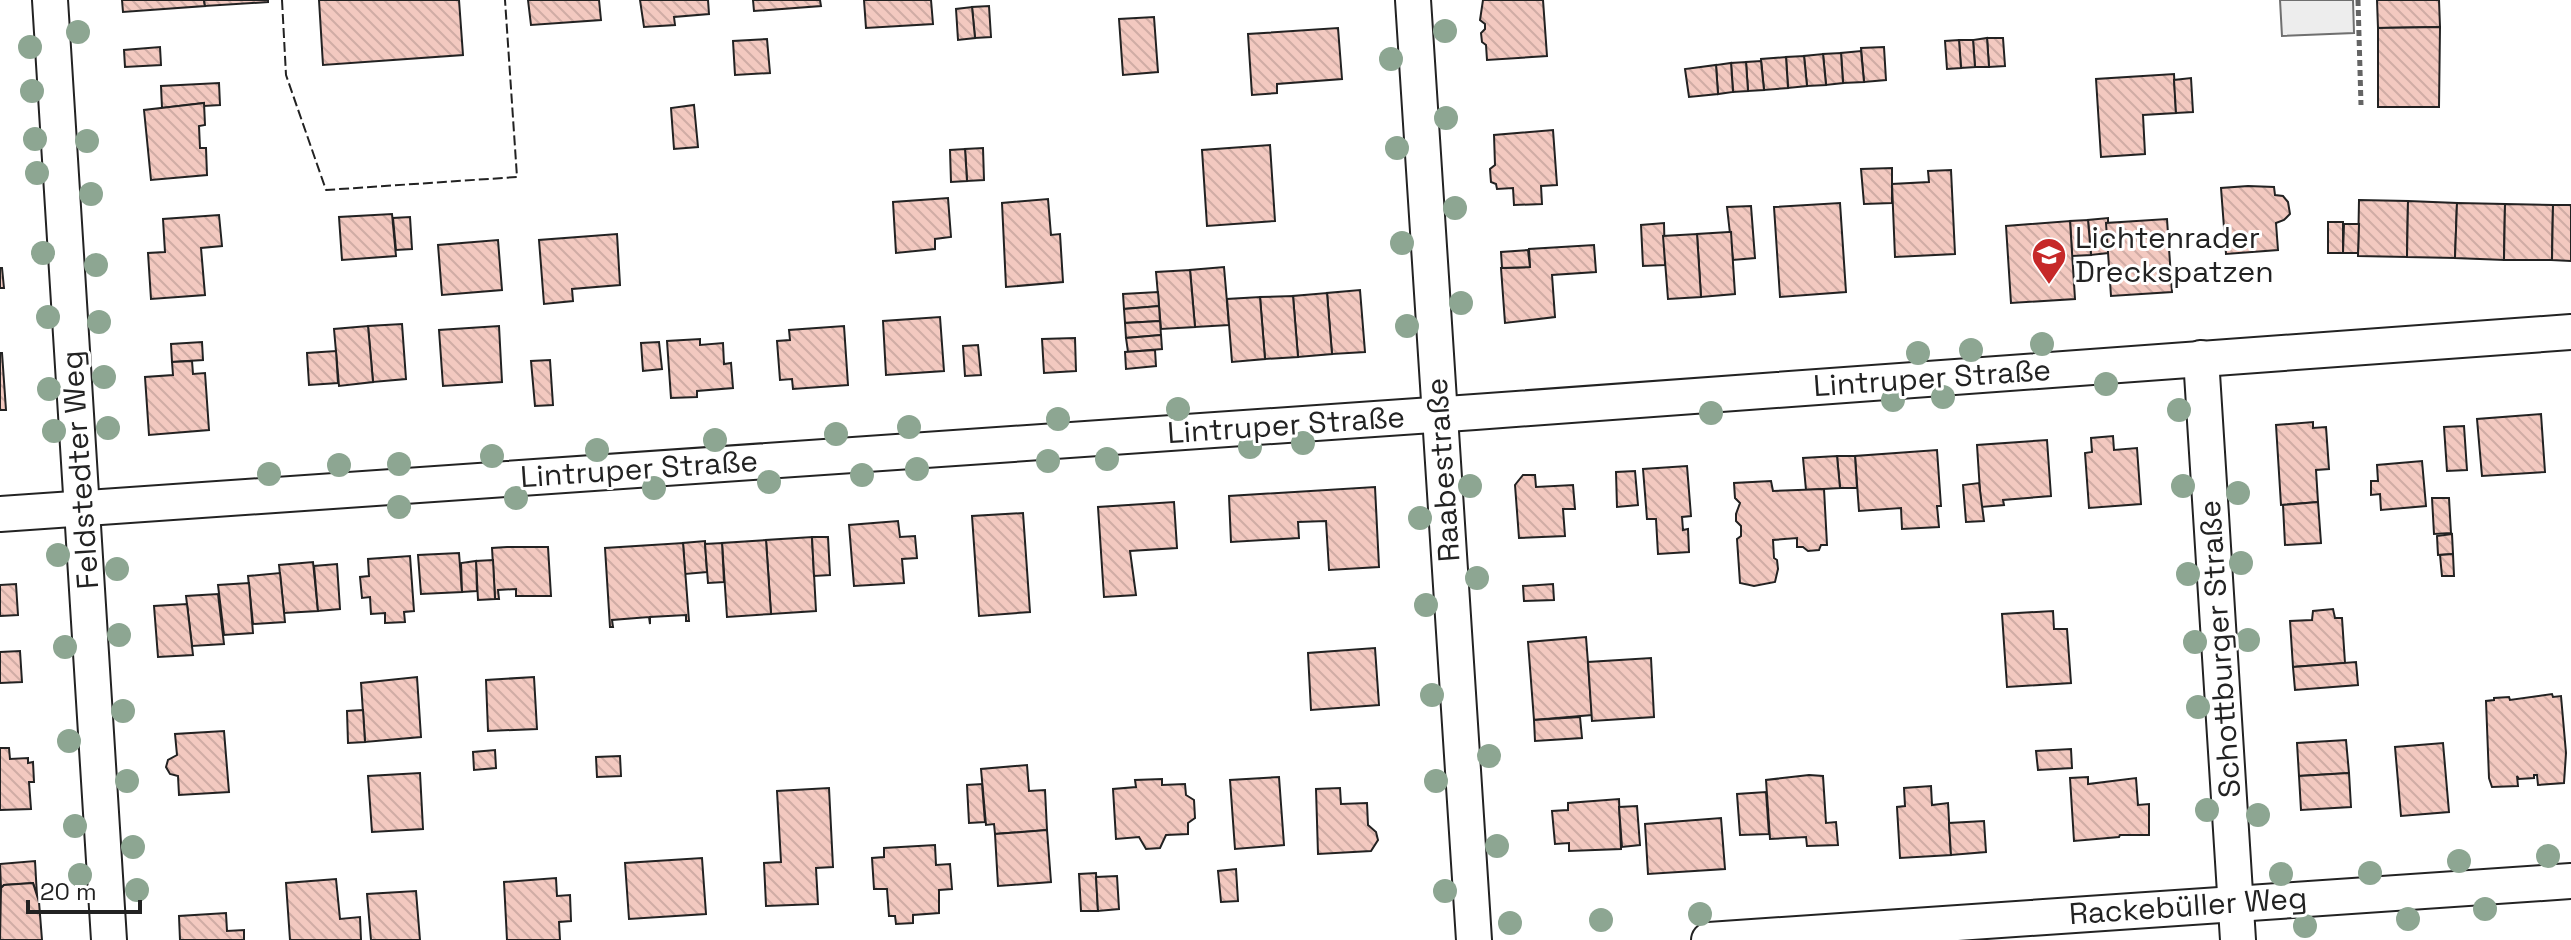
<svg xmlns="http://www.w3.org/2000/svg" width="2571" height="940" font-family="'Space Grotesk',sans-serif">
<defs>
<pattern id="building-back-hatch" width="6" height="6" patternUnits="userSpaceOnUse" patternTransform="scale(2)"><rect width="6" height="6" fill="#f3c9c0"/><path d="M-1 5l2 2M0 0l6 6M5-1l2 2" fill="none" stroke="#d0aca5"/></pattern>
</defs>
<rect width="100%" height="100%" fill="#fff"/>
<polygon fill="#ededed" stroke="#6f6f6f" stroke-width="2" points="2280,0 2353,0 2354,33 2282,36"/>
<g fill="url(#building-back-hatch)" stroke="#222" stroke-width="2">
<polygon points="122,0 204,0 205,6 123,12"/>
<polygon points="204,0 268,0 268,2 205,6"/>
<polygon points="319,0 459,0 463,55 323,65"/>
<polygon points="528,0 599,0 601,20 531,25"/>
<polygon points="640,0 708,0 709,14 674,17 675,25 644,27"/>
<polygon points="753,0 820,0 821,6 754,11"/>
<polygon points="864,0 931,0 933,24 866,28"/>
<polygon points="1483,0 1543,0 1547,56 1487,60 1486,45 1482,42 1481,33 1485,29 1485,24 1480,20"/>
<polygon points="2377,0 2439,0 2440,27 2378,28"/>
<polygon points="989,6 991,37 975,38 972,7"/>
<polygon points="972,7 975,38 958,40 956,9"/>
<polygon points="1154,17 1158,72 1123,75 1119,19"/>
<polygon points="2440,27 2439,107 2378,107 2378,28"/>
<polygon points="1338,28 1342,79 1277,84 1277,93 1252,95 1248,34"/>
<polygon points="1987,38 2003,38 2005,66 1989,67"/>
<polygon points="1987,38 1989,67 1975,67 1973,40"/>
<polygon points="767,39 770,73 735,75 733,41"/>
<polygon points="1959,40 1973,40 1975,67 1961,68"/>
<polygon points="1959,40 1961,68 1947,69 1945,41"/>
<polygon points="160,47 161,65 125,67 124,50"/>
<polygon points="1884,47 1886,80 1864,82 1861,48"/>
<polygon points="1861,51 1864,82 1843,83 1841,53"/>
<polygon points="1841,53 1843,83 1826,85 1823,54"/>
<polygon points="1823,54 1826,85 1807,86 1804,56"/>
<polygon points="1804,56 1807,86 1788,88 1786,57"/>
<polygon points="1786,57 1788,88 1764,90 1761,59"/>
<polygon points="1761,61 1764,90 1748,91 1746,62"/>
<polygon points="1746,62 1748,91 1733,92 1731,63"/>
<polygon points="1731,63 1733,92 1718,94 1716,65"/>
<polygon points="1716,65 1718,94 1689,97 1685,69"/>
<polygon points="2174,74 2176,113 2143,115 2145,154 2101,157 2096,79"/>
<polygon points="2191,78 2193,112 2176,113 2174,80"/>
<polygon points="219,83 220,105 204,106 204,103 162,108 161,86"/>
<polygon points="204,103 205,125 199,126 200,148 206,148 207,175 151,180 144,110"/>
<polygon points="694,105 698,147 674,149 671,108"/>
<polygon points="1553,130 1557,185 1541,186 1542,204 1514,205 1513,188 1497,189 1496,184 1491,182 1490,169 1495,165 1494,135"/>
<polygon points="1270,145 1275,221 1207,226 1202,150"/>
<polygon points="983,148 984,180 967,181 965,149"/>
<polygon points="965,149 967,181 951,182 950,150"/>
<polygon points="1892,168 1892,203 1864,204 1861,169"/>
<polygon points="1951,170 1955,254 1895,257 1892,184 1929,182 1928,171"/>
<polygon points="2248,186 2274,187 2275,195 2283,196 2288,202 2290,214 2284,220 2276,223 2278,250 2226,254 2221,188"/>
<polygon points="948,198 951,237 935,239 935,249 896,253 893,202"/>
<polygon points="1048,199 1051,235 1060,234 1063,282 1006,287 1002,203"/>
<polygon points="2359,200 2408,201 2407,257 2358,256"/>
<polygon points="2408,201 2457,203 2455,258 2407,257"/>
<polygon points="1840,203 1846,292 1780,297 1774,207"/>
<polygon points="2457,203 2505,204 2504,260 2455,258"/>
<polygon points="2505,204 2553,205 2552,260 2504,260"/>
<polygon points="2553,205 2571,205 2571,261 2552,260"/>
<polygon points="1751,206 1755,258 1733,260 1727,207"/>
<polygon points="392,214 396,256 342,260 339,217"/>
<polygon points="219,215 222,246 201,248 205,295 151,299 148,253 165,252 163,219"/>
<polygon points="410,217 412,249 396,250 393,218"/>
<polygon points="2108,218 2108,253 2091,255 2088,220"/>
<polygon points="2167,219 2172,292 2111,296 2106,223"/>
<polygon points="2088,220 2091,255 2072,256 2070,221"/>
<polygon points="2070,221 2075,299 2011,303 2006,226"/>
<rect x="2328" y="222" width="15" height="31"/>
<polygon points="1664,223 1665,265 1643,266 1641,225"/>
<polygon points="2344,224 2359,224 2358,253 2343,253"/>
<polygon points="1729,232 1731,232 1735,294 1701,297 1697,234"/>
<polygon points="617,234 620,285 572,289 573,301 544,304 539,240"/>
<polygon points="1697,234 1701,297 1668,299 1663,236"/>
<polygon points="498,240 502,290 442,295 438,245"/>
<polygon points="1594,245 1596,272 1552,275 1555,317 1505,323 1501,268 1530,267 1529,249"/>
<polygon points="1528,250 1530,267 1502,268 1501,252"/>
<polygon points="1224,267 1229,325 1195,327 1190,270"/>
<polygon points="0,268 2,268 4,288 0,288"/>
<polygon points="1190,270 1195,327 1161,329 1156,272"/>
<polygon points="1360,290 1365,352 1332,354 1327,293"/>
<polygon points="1158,292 1159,306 1124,309 1123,294"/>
<polygon points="1327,293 1332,354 1298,357 1293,296"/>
<polygon points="1293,296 1298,357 1265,359 1260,297"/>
<polygon points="1260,297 1265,359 1232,362 1227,299"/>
<polygon points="1159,306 1160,321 1125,323 1124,309"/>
<polygon points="940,317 944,371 886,375 883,321"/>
<polygon points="1160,321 1161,335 1126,338 1125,323"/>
<polygon points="402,324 406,379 373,382 368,326"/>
<polygon points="368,326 373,382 339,386 334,329"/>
<polygon points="499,326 502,382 443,386 439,330"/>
<polygon points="844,326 848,385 793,389 792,379 780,380 777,341 790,340 789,330"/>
<polygon points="1161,335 1162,349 1128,352 1126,338"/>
<polygon points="1075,338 1076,371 1044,373 1042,339"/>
<polygon points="700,339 700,345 723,343 724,364 731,363 733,388 697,391 697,397 671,398 667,341"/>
<polygon points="202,342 203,360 172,362 171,344"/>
<polygon points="659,342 662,369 643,371 641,343"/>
<polygon points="978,345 981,375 965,376 963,346"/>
<polygon points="1155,350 1156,366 1126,369 1125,352"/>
<polygon points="336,351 338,383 309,385 307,353"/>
<polygon points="0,353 2,353 6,410 0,410"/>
<polygon points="550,360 553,405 535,406 531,361"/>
<polygon points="192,361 193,374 205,373 209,430 149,435 145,377 173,375 172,362"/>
<polygon points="2541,414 2545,472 2482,476 2477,419"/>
<polygon points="2313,422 2313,428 2326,427 2329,469 2316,470 2318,502 2281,505 2276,425"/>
<polygon points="2464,426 2467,470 2447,471 2444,427"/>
<polygon points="2113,436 2114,450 2137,448 2141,504 2089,508 2085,453 2092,452 2091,438"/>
<polygon points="2047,440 2051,496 2003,500 2004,505 1981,507 1977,445"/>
<polygon points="1937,450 1941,506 1937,506 1939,527 1902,529 1901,508 1859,511 1855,456"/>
<polygon points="1837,456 1855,456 1857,488 1840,488"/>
<polygon points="1837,456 1840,488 1806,490 1803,458"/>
<polygon points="2422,461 2426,506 2381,510 2380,494 2371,495 2371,481 2378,481 2377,465"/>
<polygon points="1687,466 1691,516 1682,517 1683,530 1688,529 1689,552 1658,554 1656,519 1647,519 1643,469"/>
<polygon points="1635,471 1638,505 1617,507 1616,472"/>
<polygon points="1523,475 1535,475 1536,487 1573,485 1575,509 1563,509 1565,536 1519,538 1515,485"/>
<polygon points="1771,481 1773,491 1824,489 1827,545 1821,545 1819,550 1808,551 1803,547 1797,547 1797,538 1773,540 1774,558 1777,560 1778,569 1775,582 1754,586 1740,583 1737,539 1741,536 1741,526 1736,521 1736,514 1740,503 1735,498 1734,483"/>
<polygon points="1979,483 1984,521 1966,522 1963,485"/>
<polygon points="1375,487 1379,567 1329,570 1326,521 1298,522 1299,538 1231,542 1229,496"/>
<polygon points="2432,498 2449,498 2451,533 2434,534"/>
<polygon points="1174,502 1177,548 1130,551 1136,595 1104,597 1098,507"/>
<polygon points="2318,502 2321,543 2285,545 2283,505"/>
<polygon points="1023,513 1030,612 979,616 972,516"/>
<polygon points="898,521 900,537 915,536 917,558 902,559 904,583 854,586 849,525"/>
<polygon points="2452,534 2453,554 2438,555 2437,536"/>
<polygon points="812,537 816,611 771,614 766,540"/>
<polygon points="812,537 828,537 830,575 814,576"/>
<polygon points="766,540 771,614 727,617 722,543"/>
<polygon points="705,541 707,572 685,574 683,543"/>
<polygon points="683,543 689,621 686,621 686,615 650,617 650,624 649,617 612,620 613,627 610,627 605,548"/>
<polygon points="722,543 724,582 708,583 705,544"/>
<polygon points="507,547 548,547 551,596 516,596 516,589 498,590 499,599 495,599 492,548"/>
<polygon points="459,553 462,592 421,594 418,555"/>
<polygon points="2453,554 2454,576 2442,576 2440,555"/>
<polygon points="410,556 414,611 404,612 405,622 385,623 385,613 371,614 370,597 362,598 360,577 369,576 368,559"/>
<polygon points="493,560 495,599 478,600 476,561"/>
<polygon points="476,561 477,591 462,592 461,563"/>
<polygon points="313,562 318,611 284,613 279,565"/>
<polygon points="337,564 340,609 318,611 314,566"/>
<polygon points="280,573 285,622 253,624 248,576"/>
<polygon points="249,583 253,633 224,635 218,585"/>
<polygon points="16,584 18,615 0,616 0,585"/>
<polygon points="1553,584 1554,600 1524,601 1523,586"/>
<polygon points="218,594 224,644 192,646 186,596"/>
<polygon points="187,604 193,655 158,657 154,606"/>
<polygon points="2333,609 2335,618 2342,618 2345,663 2293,667 2290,621 2312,620 2313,611"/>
<polygon points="2053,611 2054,629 2067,629 2071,683 2007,687 2002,614"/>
<polygon points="1586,637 1592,715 1534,720 1528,642"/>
<polygon points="1375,648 1379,705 1311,710 1308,653"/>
<polygon points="20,651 22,682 0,683 0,652"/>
<polygon points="1651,658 1654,717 1592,721 1588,662"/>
<polygon points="2356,662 2358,685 2295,690 2293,667"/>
<polygon points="417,677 421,737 365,742 361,683"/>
<polygon points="534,677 537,729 488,731 486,680"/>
<polygon points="2552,694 2553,697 2561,696 2566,753 2564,783 2538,785 2537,775 2534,775 2534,778 2519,779 2517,776 2518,786 2492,787 2489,778 2486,701 2494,700 2494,698 2509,697 2510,700"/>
<polygon points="363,710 365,742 348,743 347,711"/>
<polygon points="1580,717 1582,738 1535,741 1534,720"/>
<polygon points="224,731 229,792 179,795 178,776 170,774 166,767 168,760 177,755 175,734"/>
<polygon points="2346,740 2349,773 2299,776 2297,743"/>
<polygon points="2443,743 2449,812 2401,816 2395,747"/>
<polygon points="0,748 9,748 10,759 28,758 28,763 33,762 34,782 29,782 31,809 0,810"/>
<polygon points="2071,749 2072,768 2038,770 2036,751"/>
<polygon points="495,750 496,768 474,770 473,752"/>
<polygon points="620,756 621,776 597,777 596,757"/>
<polygon points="1027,765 1029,791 1045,790 1047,830 995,834 994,824 986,825 981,769"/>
<polygon points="420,773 423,829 372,832 368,776"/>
<polygon points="2349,773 2351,807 2301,810 2299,776"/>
<polygon points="1809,775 1823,776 1826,823 1836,822 1838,845 1807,846 1806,837 1770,839 1766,780"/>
<polygon points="1279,777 1284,845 1235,849 1230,780"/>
<polygon points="2088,777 2088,784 2136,778 2138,805 2149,804 2149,835 2120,835 2119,837 2074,841 2070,778"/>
<polygon points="1162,779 1162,785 1185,784 1186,795 1194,800 1195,818 1188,823 1188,834 1166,835 1160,848 1146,849 1139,837 1116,839 1113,789 1136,787 1135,780"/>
<polygon points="982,784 985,822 969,823 967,785"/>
<polygon points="1931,786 1932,805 1948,803 1951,855 1900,858 1897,807 1905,806 1904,788"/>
<polygon points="829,788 833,867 816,868 818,904 766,906 764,863 781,862 777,791"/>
<polygon points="1340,788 1341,804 1367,803 1368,825 1376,832 1378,840 1371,851 1318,854 1316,789"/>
<polygon points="1766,792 1769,834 1740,835 1737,794"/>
<polygon points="1619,799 1621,849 1569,851 1569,843 1555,844 1552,811 1568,810 1568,803"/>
<polygon points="1637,806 1640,845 1622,847 1619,807"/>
<polygon points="1721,818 1725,869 1648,874 1645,824"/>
<polygon points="1984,821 1986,852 1951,855 1949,823"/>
<polygon points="1047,830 1051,882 998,886 995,834"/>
<polygon points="935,845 936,865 950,864 952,889 939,890 939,913 913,915 913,923 896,924 895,916 889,916 887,889 874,889 872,858 884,857 884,848"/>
<polygon points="702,858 706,914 629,919 625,863"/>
<polygon points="35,861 37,896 33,883 4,885 1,888 0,864"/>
<polygon points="1236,869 1238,901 1221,902 1218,871"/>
<polygon points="1096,873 1098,911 1081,911 1079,874"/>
<polygon points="1117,876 1119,909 1098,911 1096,877"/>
<polygon points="556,878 557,896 570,895 571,921 559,922 560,940 507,940 504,882"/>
<polygon points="336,879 340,919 360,917 361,940 290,940 286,883"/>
<polygon points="33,883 39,902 42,940 0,940 1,888 4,885"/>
<polygon points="416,891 420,940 371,940 367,894"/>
<polygon points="226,913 227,931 244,930 244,940 180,940 179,916"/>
</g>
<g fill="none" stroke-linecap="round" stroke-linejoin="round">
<g stroke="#222" stroke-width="38">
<g id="street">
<polyline points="50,0 109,940"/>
<polyline points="1413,0 1474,940"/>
<polyline points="2201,358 2238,940"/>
<polyline points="0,514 1475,412 2571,332"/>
<polyline points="1709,940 2571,881"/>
</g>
</g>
<polyline stroke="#646464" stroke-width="5" stroke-dasharray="6 4" stroke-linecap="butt" points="2358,0 2361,105"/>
<use href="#street" stroke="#fff" stroke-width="34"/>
<polyline stroke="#222" stroke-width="2" stroke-dasharray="10 4" stroke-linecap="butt" points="282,0 286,75 326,190 517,177 505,0"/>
</g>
<g fill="#8da692">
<circle cx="1445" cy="31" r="12"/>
<circle cx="78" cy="32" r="12"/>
<circle cx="30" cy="47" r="12"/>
<circle cx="1391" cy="59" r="12"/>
<circle cx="32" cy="91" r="12"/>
<circle cx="1446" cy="118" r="12"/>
<circle cx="35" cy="139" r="12"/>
<circle cx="87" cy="141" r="12"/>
<circle cx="1397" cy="148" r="12"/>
<circle cx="37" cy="173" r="12"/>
<circle cx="91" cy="194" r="12"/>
<circle cx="1455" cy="208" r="12"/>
<circle cx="1402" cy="243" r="12"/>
<circle cx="43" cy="253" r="12"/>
<circle cx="96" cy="265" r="12"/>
<circle cx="1461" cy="303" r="12"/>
<circle cx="48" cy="317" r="12"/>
<circle cx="99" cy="322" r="12"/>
<circle cx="1407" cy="326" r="12"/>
<circle cx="2042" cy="344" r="12"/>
<circle cx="1971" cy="350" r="12"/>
<circle cx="1918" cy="353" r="12"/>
<circle cx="104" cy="377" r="12"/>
<circle cx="2106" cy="384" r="12"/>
<circle cx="49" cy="389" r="12"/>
<circle cx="1943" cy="397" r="12"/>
<circle cx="1893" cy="400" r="12"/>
<circle cx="1178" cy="409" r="12"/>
<circle cx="2179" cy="410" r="12"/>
<circle cx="1711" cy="413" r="12"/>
<circle cx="1058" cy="419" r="12"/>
<circle cx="909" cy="427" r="12"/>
<circle cx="108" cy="428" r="12"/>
<circle cx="54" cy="431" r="12"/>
<circle cx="836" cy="434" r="12"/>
<circle cx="715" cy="440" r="12"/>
<circle cx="1303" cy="443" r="12"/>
<circle cx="1250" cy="447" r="12"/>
<circle cx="597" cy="450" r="12"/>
<circle cx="492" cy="456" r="12"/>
<circle cx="1107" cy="459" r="12"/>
<circle cx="1048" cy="461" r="12"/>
<circle cx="399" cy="464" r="12"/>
<circle cx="339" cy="465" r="12"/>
<circle cx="917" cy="469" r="12"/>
<circle cx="269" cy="474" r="12"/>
<circle cx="862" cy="475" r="12"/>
<circle cx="769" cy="482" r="12"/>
<circle cx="1470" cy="486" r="12"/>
<circle cx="2183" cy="486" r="12"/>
<circle cx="654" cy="488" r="12"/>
<circle cx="2238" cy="493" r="12"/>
<circle cx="516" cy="498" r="12"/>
<circle cx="399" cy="507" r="12"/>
<circle cx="1420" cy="518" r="12"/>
<circle cx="58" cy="555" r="12"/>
<circle cx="2241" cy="563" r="12"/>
<circle cx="117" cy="569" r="12"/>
<circle cx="2188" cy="574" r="12"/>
<circle cx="1477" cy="578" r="12"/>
<circle cx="1426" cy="605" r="12"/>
<circle cx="119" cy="635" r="12"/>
<circle cx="2248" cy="640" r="12"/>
<circle cx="2195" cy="642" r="12"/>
<circle cx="65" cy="647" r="12"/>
<circle cx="1432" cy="695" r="12"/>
<circle cx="2198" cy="707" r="12"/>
<circle cx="123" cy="711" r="12"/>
<circle cx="69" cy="741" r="12"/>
<circle cx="1489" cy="756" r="12"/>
<circle cx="127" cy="781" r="12"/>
<circle cx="1436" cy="781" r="12"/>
<circle cx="2207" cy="810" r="12"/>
<circle cx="2258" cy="815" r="12"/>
<circle cx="75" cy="826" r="12"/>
<circle cx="1497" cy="846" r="12"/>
<circle cx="133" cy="847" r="12"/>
<circle cx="2548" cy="856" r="12"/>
<circle cx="2459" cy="861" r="12"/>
<circle cx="2370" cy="873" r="12"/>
<circle cx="2281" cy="874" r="12"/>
<circle cx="80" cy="875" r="12"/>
<circle cx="137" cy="890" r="12"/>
<circle cx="1445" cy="891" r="12"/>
<circle cx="2485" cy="909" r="12"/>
<circle cx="1700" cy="914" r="12"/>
<circle cx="2408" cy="919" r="12"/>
<circle cx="1601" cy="920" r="12"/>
<circle cx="1510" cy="923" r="12"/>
<circle cx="2305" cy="926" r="12"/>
</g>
<defs>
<g id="school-pin" transform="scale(1.8)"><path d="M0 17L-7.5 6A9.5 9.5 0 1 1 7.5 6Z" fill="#c62828" stroke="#fff"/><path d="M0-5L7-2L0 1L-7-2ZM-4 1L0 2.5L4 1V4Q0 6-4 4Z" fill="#fff"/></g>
</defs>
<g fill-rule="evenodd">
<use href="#school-pin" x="2049" y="255"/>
</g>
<g text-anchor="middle" stroke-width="6" stroke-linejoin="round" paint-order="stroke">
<g font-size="30" fill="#222" stroke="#fff" text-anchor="start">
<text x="2075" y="248">Lichtenrader<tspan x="2075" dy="34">Dreckspatzen</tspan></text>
</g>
<g font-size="30" fill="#222" stroke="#fff">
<text transform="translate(1932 378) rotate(-4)" y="10">Lintruper Straße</text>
<text transform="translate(1286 425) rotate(-4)" y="10">Lintruper Straße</text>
<text transform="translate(639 469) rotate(-4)" y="10">Lintruper Straße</text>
<text transform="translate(80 470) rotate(-94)" y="10">Feldstedter Weg</text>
<text transform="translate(1443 470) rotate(-94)" y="10">Raabestraße</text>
<text transform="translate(2220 649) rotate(-94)" y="10">Schottburger Straße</text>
<text transform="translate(2188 906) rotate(-4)" y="10">Rackebüller Weg</text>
</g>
</g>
<path d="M28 900v12h112v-12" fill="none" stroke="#222222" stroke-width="4"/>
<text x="40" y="900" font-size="24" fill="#222222" stroke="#ffffff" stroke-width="6" paint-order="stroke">20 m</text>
</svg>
